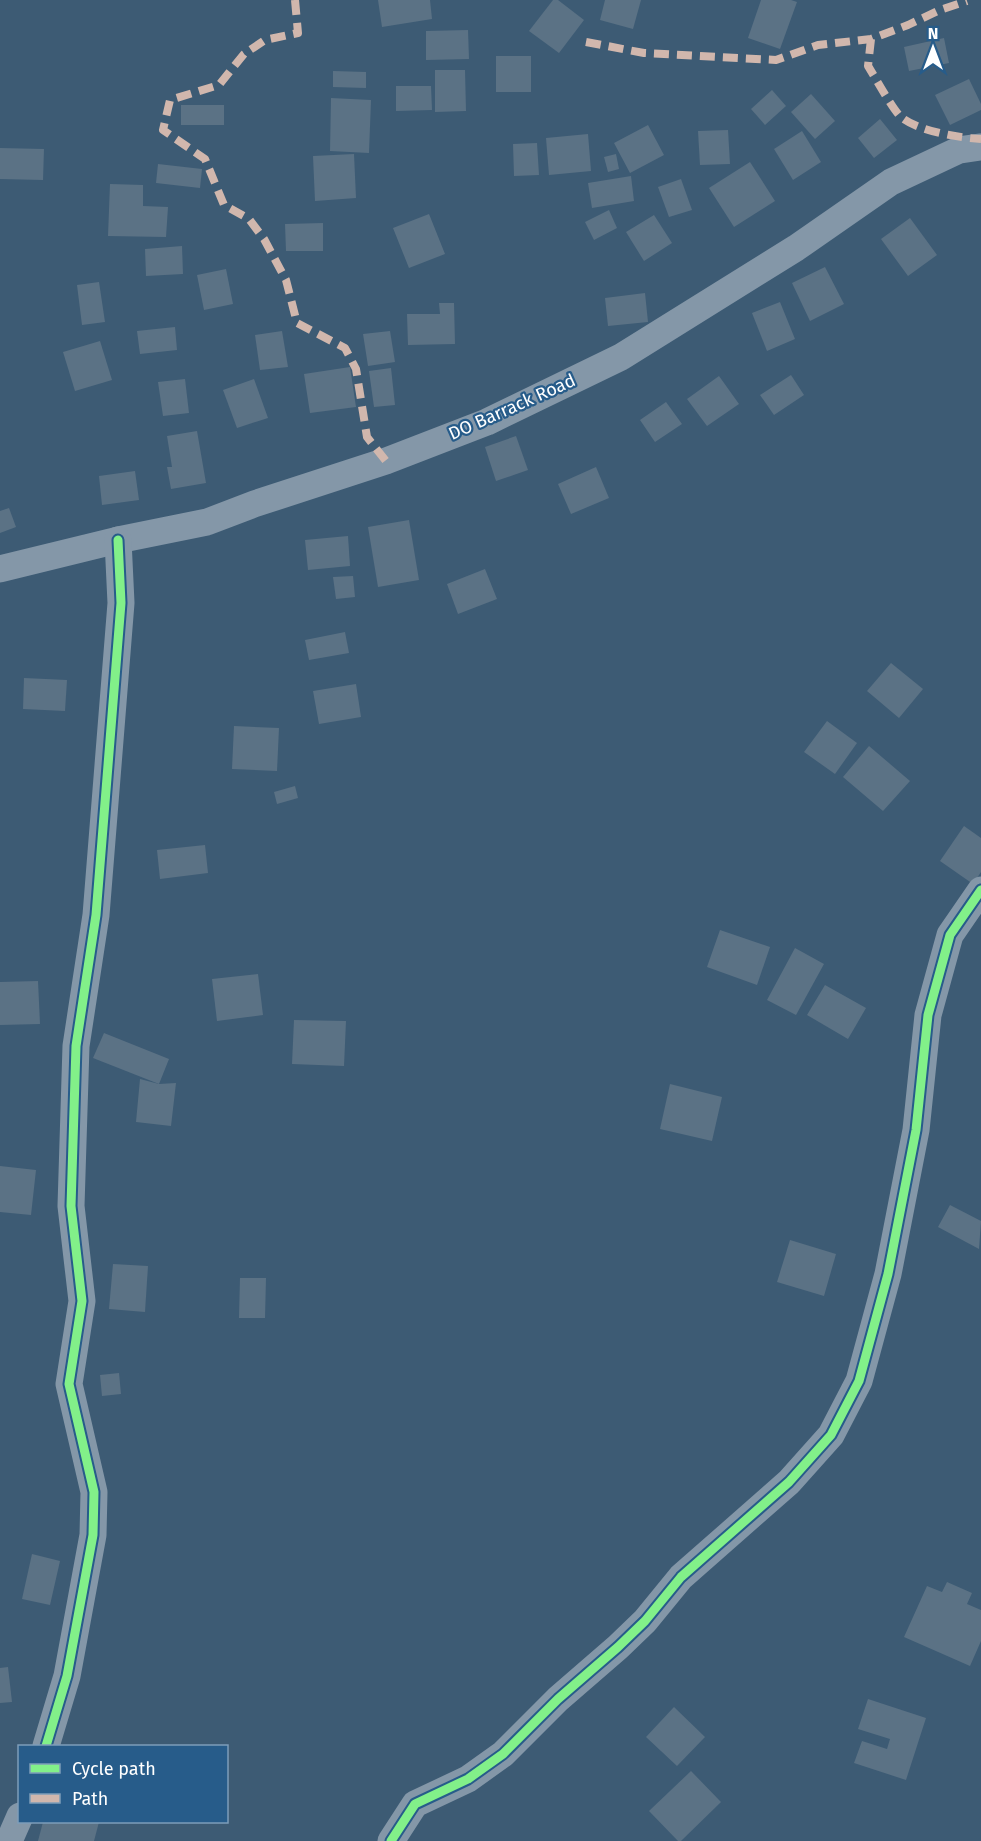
<svg xmlns="http://www.w3.org/2000/svg" width="981" height="1841" font-family="'Fira Sans',sans-serif">
<rect width="100%" height="100%" fill="#3d5b74"/>
<g fill="#5b7285">
<polygon points="378,0 430,0 432,19 382,27"/>
<polygon points="553,0 558,0 584,20 559,53 529,31"/>
<polygon points="605,0 641,0 633,29 600,20"/>
<polygon points="761,0 791,0 797,2 780,49 748,38"/>
<polygon points="468,30 469,59 426,60 426,31"/>
<polygon points="944,38 949,63 909,71 904,47"/>
<rect x="496" y="56" width="35" height="36"/>
<polygon points="435,70 465,70 466,111 435,112"/>
<polygon points="333,71 366,72 366,88 333,87"/>
<polygon points="969,79 981,104 981,110 950,125 935,95"/>
<polygon points="396,86 431,86 432,110 396,111"/>
<polygon points="772,90 786,106 765,125 751,109"/>
<polygon points="811,94 835,121 815,139 791,112"/>
<polygon points="331,98 371,100 369,153 330,151"/>
<rect x="181" y="105" width="43" height="20"/>
<polygon points="880,119 897,140 874,158 858,138"/>
<polygon points="648,125 664,155 630,173 614,143"/>
<polygon points="728,130 730,164 700,165 698,131"/>
<polygon points="802,131 821,162 793,180 774,149"/>
<polygon points="588,134 591,171 549,175 546,138"/>
<polygon points="537,143 539,175 514,176 513,144"/>
<polygon points="0,148 44,149 43,180 0,179"/>
<polygon points="354,154 356,198 315,201 313,156"/>
<polygon points="616,154 619,169 608,172 604,157"/>
<polygon points="750,162 775,201 734,227 709,188"/>
<polygon points="158,164 202,169 200,188 156,183"/>
<polygon points="631,176 634,201 592,208 588,183"/>
<polygon points="681,179 692,210 669,217 658,187"/>
<polygon points="110,184 143,185 143,206 168,207 166,237 108,236"/>
<polygon points="609,210 617,228 594,240 585,222"/>
<polygon points="429,214 445,254 409,268 393,228"/>
<polygon points="654,215 672,243 644,261 626,232"/>
<polygon points="910,218 937,255 908,276 881,239"/>
<polygon points="323,223 323,251 286,251 285,224"/>
<polygon points="182,246 183,274 146,276 145,249"/>
<polygon points="825,267 844,304 810,321 792,283"/>
<polygon points="226,269 233,304 204,310 197,275"/>
<polygon points="99,282 105,322 82,325 77,285"/>
<polygon points="645,293 648,322 608,326 605,298"/>
<polygon points="780,302 795,339 767,351 752,313"/>
<polygon points="439,303 454,303 455,344 408,345 407,314 440,314"/>
<polygon points="175,327 177,350 140,354 137,331"/>
<polygon points="282,331 288,367 260,370 255,335"/>
<polygon points="390,331 395,362 368,366 363,334"/>
<polygon points="100,341 112,380 75,391 63,352"/>
<polygon points="350,367 356,407 310,413 304,374"/>
<polygon points="391,368 395,405 374,407 369,371"/>
<polygon points="791,375 804,395 774,415 760,395"/>
<polygon points="719,376 739,404 707,426 687,399"/>
<polygon points="185,379 189,413 163,416 158,382"/>
<polygon points="254,379 268,418 237,428 223,390"/>
<polygon points="666,402 682,424 655,442 640,420"/>
<polygon points="197,431 206,483 171,489 167,467 172,467 167,436"/>
<polygon points="516,436 528,470 496,481 485,447"/>
<polygon points="596,467 609,498 571,514 558,484"/>
<polygon points="135,471 139,500 102,505 99,476"/>
<polygon points="9,508 16,527 0,533 0,511"/>
<polygon points="409,520 419,580 378,587 368,527"/>
<polygon points="348,536 350,566 308,570 305,540"/>
<polygon points="485,569 497,599 458,614 447,584"/>
<polygon points="353,576 355,597 336,599 333,577"/>
<polygon points="345,632 349,653 309,660 305,640"/>
<polygon points="891,663 923,689 899,718 867,691"/>
<polygon points="24,678 67,680 65,711 23,709"/>
<polygon points="356,684 361,717 319,724 313,691"/>
<polygon points="827,721 857,743 835,774 804,752"/>
<polygon points="234,726 279,728 277,771 232,769"/>
<polygon points="869,746 910,781 883,811 843,777"/>
<polygon points="295,786 298,798 277,804 274,792"/>
<polygon points="964,826 981,838 981,872 973,884 940,861"/>
<polygon points="205,845 208,873 160,879 157,850"/>
<polygon points="720,930 770,947 757,985 707,967"/>
<polygon points="795,948 824,964 796,1015 767,1000"/>
<polygon points="258,974 263,1015 217,1021 212,979"/>
<polygon points="38,981 40,1024 0,1025 0,982"/>
<polygon points="825,985 866,1008 848,1039 807,1015"/>
<polygon points="294,1020 346,1021 344,1066 292,1064"/>
<polygon points="104,1033 169,1059 159,1084 93,1058"/>
<polygon points="140,1079 159,1084 176,1083 171,1126 136,1122"/>
<polygon points="670,1084 722,1097 712,1141 660,1129"/>
<polygon points="0,1166 36,1170 31,1215 0,1212"/>
<polygon points="950,1205 981,1221 979,1249 938,1227"/>
<polygon points="790,1240 836,1254 824,1296 777,1282"/>
<polygon points="113,1264 148,1266 145,1312 109,1309"/>
<polygon points="240,1278 266,1278 265,1318 239,1318"/>
<polygon points="119,1373 121,1394 102,1396 100,1375"/>
<polygon points="32,1554 60,1561 50,1605 22,1599"/>
<polygon points="947,1582 972,1593 967,1604 981,1610 981,1641 970,1666 904,1637 927,1586 942,1592"/>
<polygon points="8,1667 12,1702 0,1703 0,1668"/>
<polygon points="868,1699 926,1718 906,1780 854,1763 862,1741 887,1749 890,1739 858,1729"/>
<polygon points="674,1707 705,1737 677,1766 646,1737"/>
<polygon points="691,1771 721,1802 681,1841 678,1841 649,1811"/>
<polygon points="43,1822 99,1822 94,1841 38,1841"/>
</g>
<g fill="none" stroke-linecap="round" stroke-linejoin="round">
<g stroke="#8497a8" stroke-width="27">
<polyline points="0,569 118,540 207,522 254,504 386,461 487,422 621,357 796,248 891,182 959,150 981,147"/>
<polyline points="46,1746 67,1676 93,1535 94,1492 69,1384 82,1301 71,1206 76,1046 96,915 121,603 118,540"/>
<polyline points="9,1841 20,1816"/>
<polyline points="391,1841 415,1804 468,1779 503,1754 558,1699 618,1647 645,1621 681,1577 789,1482 831,1435 859,1381 888,1274 916,1130 928,1015 950,935 981,890"/>
</g>
<g stroke="#d1b7ad" stroke-width="8" stroke-dasharray="15 8" stroke-linecap="butt">
<polyline points="295,0 298,33 265,40 244,54 219,85 170,100 163,130 205,159 224,205 249,219 264,239 286,280 297,323 345,348 356,369 367,437 386,461"/>
<path d="M871,39L868,66C875,77 893,110 901,117C917,131 960,138 981,139"/>
<polyline points="586,42 644,53 776,60 818,45 871,39 908,25 940,10 967,1"/>
</g>
<g stroke="#275c8a" stroke-width="13">
<g id="cycleway">
<polyline points="46,1746 67,1676 93,1535 94,1492 69,1384 82,1301 71,1206 76,1046 96,915 121,603 118,540"/>
<polyline points="391,1841 415,1804 468,1779 503,1754 558,1699 618,1647 645,1621 681,1577 789,1482 831,1435 859,1381 888,1274 916,1130 928,1015 950,935 981,890"/>
</g>
</g>
<use href="#cycleway" stroke="#82f089" stroke-width="9"/>
</g>
<g text-anchor="middle" stroke-width="4.5" stroke-linejoin="round" paint-order="stroke">
<g font-size="18" fill="#fff" stroke="#275c8a">
<text transform="translate(512 407) rotate(-24)" y="6">DO Barrack Road</text>
</g>
</g>
<rect x="18" y="1745" width="210" height="78" fill="#275c8a" stroke="#7d9db9" stroke-width="1.5"/>
<rect x="30" y="1764" width="30" height="9" fill="#82f089" stroke="#7d9db9" stroke-width="1.5"/>
<text x="72" y="1775" font-size="18" fill="#ffffff">Cycle path</text>
<rect x="30" y="1794" width="30" height="9" fill="#d1b7ad" stroke="#7d9db9" stroke-width="1.5"/>
<text x="72" y="1805" font-size="18" fill="#ffffff">Path</text>
<g transform="translate(933 48)" stroke="#275c8a" stroke-width="4.5" paint-order="stroke">
<path d="M0-4.5L10 22L0 15L-10 22Z" fill="#ffffff"/>
<text y="-9" font-size="16" font-weight="bold" text-anchor="middle" fill="#ffffff">N</text>
</g>
</svg>
